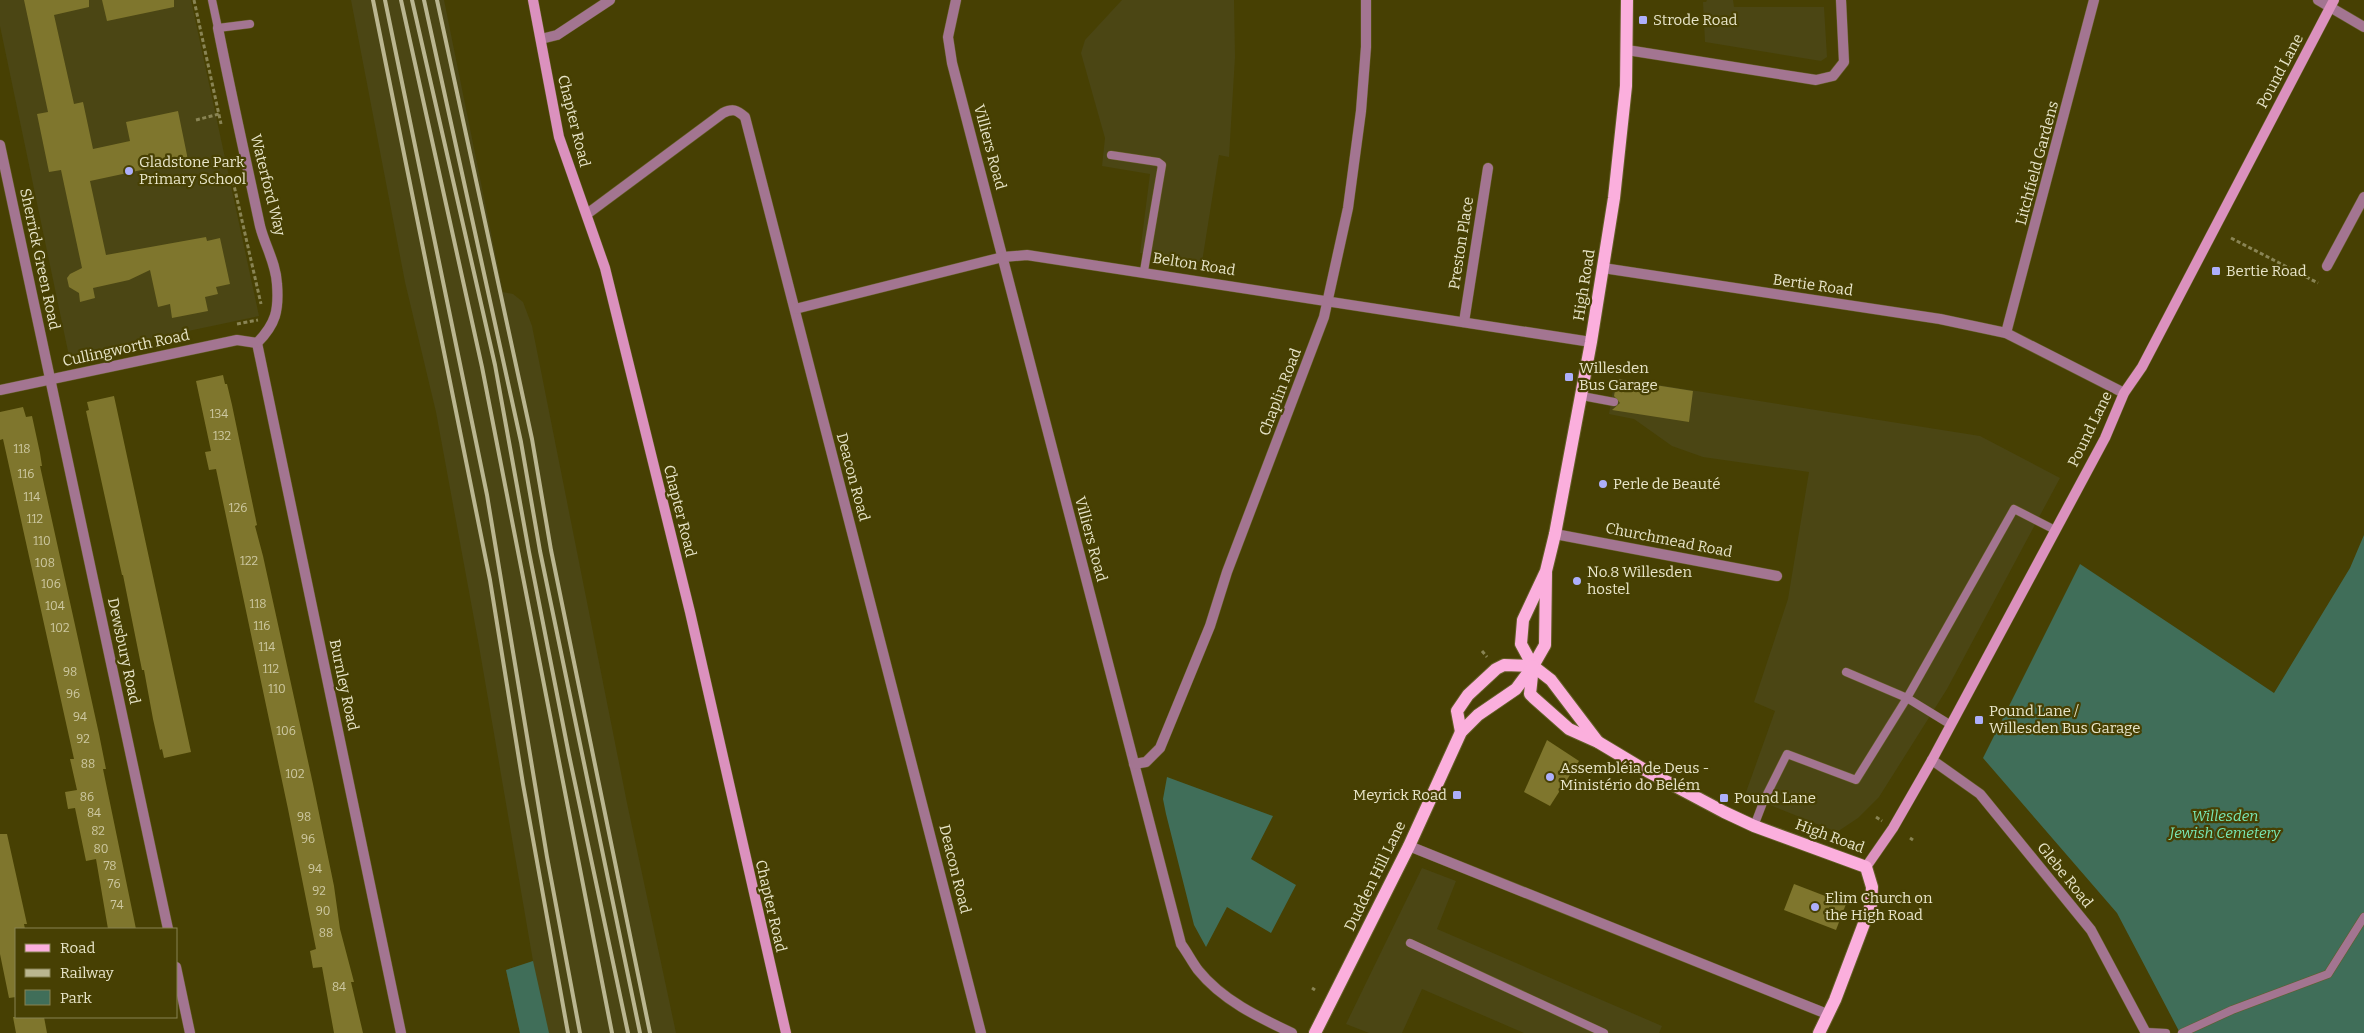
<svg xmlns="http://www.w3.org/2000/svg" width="2364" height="1033" font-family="Bitter,serif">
<rect width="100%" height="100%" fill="#474003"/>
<g fill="#4b4614">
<polygon points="0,0 191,0 259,316 69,356 0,26"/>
<polygon points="351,0 444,0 503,292 513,294 523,302 532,326 627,803 676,1033 520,1033 506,970 533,961 479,646 436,412 405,282"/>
<polygon points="1122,0 1234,0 1235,57 1229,157 1219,155 1202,262 1140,253 1150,174 1102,166 1105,138 1081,53 1085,40"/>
<polygon points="1707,0 1733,0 1734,7 1824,7 1827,57 1821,61 1705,42 1703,2 1706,2"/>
<polygon points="1615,378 1980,436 2060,478 1947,689 1879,797 1858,818 1837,832 1745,795 1775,711 1754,702 1788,599 1809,472 1703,457 1672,446 1634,419 1609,414"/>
<polygon points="1422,868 1456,881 1437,929 1662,1026 1659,1033 1524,1033 1422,989 1402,1033 1369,1033 1346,1024"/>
</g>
<g fill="#406e59">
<polygon points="2364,535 2364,1033 2180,1033 2117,913 1983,758 2080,564 2274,693 2350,568"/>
<polygon points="1167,777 1273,816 1251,859 1296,885 1271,933 1227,907 1206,947 1194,925 1166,814 1163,799"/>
<polygon points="533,961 549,1033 520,1033 506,970"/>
</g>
<g fill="#7f762d">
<polygon points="24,0 89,0 89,7 54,15 74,104 83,102 93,149 130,141 126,122 178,111 188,160 90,181 106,255 206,237 207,241 220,238 230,284 216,287 218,294 205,297 208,311 172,318 170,304 158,307 150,270 129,280 93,288 95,298 80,302 79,293 69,287 67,278 70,274 82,268 61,170 49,172 37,114 48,112"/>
<polygon points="102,0 174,0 174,7 107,21"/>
<polygon points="223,375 225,384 227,384 232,405 257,525 255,526 263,556 313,784 334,886 340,929 354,982 351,982 363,1033 334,1033 322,967 313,968 310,951 316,949 288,809 216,469 209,470 205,452 211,451 196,381"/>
<polygon points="1617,379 1693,391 1689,422 1612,410 1620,403 1614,396"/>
<polygon points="114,396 191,752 164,758 162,749 160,750 153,719 144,670 142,670 123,575 122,575 86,411 89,410 87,402"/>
<polygon points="23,407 26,417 32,416 40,453 42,466 40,466 99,734 106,769 103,769 136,929 108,929 96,859 86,861 75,808 68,809 65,792 77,790 70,759 74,759 3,439 0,440 0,412"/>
<polygon points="1547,740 1579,761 1550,806 1524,792"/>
<polygon points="0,834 7,834 27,924 24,924 25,929 16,929 16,997 9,998 0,954"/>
<polygon points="1794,884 1846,904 1836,930 1784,910"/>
<polygon points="13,1017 44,1017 47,1033 16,1033"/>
</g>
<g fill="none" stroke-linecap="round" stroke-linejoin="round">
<g stroke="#645e27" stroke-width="9">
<g id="lane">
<polyline points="212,0 218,28 250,24"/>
<polyline points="1111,155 1158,162 1162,165 1144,271"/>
<polyline points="1582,396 1614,402"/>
<polyline points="1846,672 1907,698 2014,509 2055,530"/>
<polyline points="1754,826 1764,800 1787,754 1856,780 1907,698 1951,725"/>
<polyline points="1410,943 1604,1033"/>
<polyline points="2147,1032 2166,1033"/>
<polyline points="2182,1033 2232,1010 2328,974 2364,917"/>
</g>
</g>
<g stroke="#645e27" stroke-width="11">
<g id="street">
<path d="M956,0L948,37L952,63L1181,944C1187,952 1192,962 1198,970C1222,1000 1258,1017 1292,1033"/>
<polyline points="2318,0 2364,27"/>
<path d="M218,28C231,94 246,160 260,226C265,246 276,263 277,284C279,310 276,324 257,343"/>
<polyline points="541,39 557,35 610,0"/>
<polyline points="1627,50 1816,80 1833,76 1844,62 1841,0"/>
<polyline points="0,145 168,929"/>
<path d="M587,214L723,113C733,108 737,110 745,117L981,1033"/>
<polyline points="2327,266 2364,197"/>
<polyline points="1603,268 1940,319 2006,333 2124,393"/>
<polyline points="795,309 1003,257 1027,255 1591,342"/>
<polyline points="1464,322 1488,168"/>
<polyline points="2006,333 2094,0"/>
<polyline points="257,343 401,1033"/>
<polyline points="0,390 237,340 257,343"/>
<polyline points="1555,534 1777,576"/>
<polyline points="1932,760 1980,794 2091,930 2146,1033"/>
<polyline points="1134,764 1146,762 1160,748 1210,626 1227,572 1324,317 1348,208 1361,111 1366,47 1366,0"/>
<polyline points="1409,846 1827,1014"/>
<polyline points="176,967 190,1033"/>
</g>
</g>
<g stroke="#645e27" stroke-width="11">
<g id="secondary">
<polyline points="533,0 559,137 605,268 690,612 786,1033"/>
<polyline points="1866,867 1893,828 1932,760 2105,438 2124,393 2142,367 2334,0"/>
</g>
</g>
<g stroke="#645e27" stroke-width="14">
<g id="primary">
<polyline points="1546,573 1545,645 1533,666 1530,694 1534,698 1569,729 1598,742 1643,769 1724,812 1754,826 1866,867 1872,887 1871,905 1835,1000 1819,1033"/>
<polyline points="1461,732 1457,711 1468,695 1496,669 1504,665 1533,666"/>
<polyline points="1598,742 1551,680 1533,666 1521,644 1523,620 1546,571 1555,534 1591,342 1614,198 1626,86 1627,0"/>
<polyline points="1315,1033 1409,846 1461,732 1478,715 1516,689 1533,666"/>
</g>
</g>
<g stroke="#898454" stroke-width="3" stroke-dasharray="4 2.5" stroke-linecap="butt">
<polyline points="194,0 221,124"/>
<polyline points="196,120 219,114"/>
<polyline points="233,181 261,304"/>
<polyline points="2231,238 2318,283"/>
<polyline points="237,324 258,320"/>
<polyline points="1482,651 1487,657"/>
<polyline points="1876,817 1882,821"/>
<polyline points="1910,838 1913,840"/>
<polyline points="1312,988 1315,990"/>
</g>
<use href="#lane" stroke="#a37591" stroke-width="8"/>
<use href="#street" stroke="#a37591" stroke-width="10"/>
<use href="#secondary" stroke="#db91be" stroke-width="10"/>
<use href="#primary" stroke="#fbafdd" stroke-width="12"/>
<g stroke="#bab690" stroke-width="4">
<polyline points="373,0 490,580 523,784 568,1033"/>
<polyline points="385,0 487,495 547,857 580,1033"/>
<polyline points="401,0 482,367 612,1033"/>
<polyline points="412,0 495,365 529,552 569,755 628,1033"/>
<polyline points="424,0 521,442 540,551 640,1033"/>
<polyline points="437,0 532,439 551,550 650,1033"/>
</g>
</g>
<g fill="#adaffb" stroke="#474003" stroke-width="2">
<rect x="1638" y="15" width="10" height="10" rx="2.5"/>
<circle cx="129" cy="171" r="5"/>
<rect x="2211" y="266" width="10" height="10" rx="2.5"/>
<rect x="1564" y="372" width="10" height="10" rx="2.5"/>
<circle cx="1603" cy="484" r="5"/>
<circle cx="1577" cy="581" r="5"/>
<rect x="1974" y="715" width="10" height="10" rx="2.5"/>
<circle cx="1550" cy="777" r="5"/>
<rect x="1452" y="790" width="10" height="10" rx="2.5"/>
<rect x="1719" y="793" width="10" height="10" rx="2.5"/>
<circle cx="1815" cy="907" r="5"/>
</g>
<g text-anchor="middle" stroke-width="4.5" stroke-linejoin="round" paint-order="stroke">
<g font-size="12" fill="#cec9a2">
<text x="219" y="418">134</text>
<text x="222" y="440">132</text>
<text x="22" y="453">118</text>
<text x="26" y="478">116</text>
<text x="32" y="501">114</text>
<text x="238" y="512">126</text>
<text x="35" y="523">112</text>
<text x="42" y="545">110</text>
<text x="249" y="565">122</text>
<text x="45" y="567">108</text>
<text x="51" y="588">106</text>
<text x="258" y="608">118</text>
<text x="55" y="610">104</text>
<text x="262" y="630">116</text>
<text x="60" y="632">102</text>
<text x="267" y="651">114</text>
<text x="271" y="673">112</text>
<text x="70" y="676">98</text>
<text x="277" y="693">110</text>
<text x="73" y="698">96</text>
<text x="80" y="721">94</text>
<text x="286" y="735">106</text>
<text x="83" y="743">92</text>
<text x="88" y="768">88</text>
<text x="295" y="778">102</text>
<text x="87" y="801">86</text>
<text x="94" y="817">84</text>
<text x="304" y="821">98</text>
<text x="98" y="835">82</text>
<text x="308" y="843">96</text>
<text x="101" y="853">80</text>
<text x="110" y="870">78</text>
<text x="315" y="873">94</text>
<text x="114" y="888">76</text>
<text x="319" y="895">92</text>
<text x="117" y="909">74</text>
<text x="323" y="915">90</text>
<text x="326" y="937">88</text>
<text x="339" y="991">84</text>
</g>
<g font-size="15" fill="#e8e5c9" stroke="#474003" text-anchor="start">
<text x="1653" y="25">Strode Road</text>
<text x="139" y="167">Gladstone Park<tspan x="139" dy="17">Primary School</tspan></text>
<text x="2226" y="276">Bertie Road</text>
<text x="1579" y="373">Willesden<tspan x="1579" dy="17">Bus Garage</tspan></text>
<text x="1613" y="489">Perle de Beauté</text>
<text x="1587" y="577">No.8 Willesden<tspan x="1587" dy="17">hostel</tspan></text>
<text x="1989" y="716">Pound Lane /<tspan x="1989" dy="17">Willesden Bus Garage</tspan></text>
<text x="1560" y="773">Assembléia de Deus -<tspan x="1560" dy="17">Ministério do Belém</tspan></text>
<text x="1447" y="800" text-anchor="end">Meyrick Road</text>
<text x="1734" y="803">Pound Lane</text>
<text x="1825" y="903">Elim Church on<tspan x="1825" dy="17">the High Road</tspan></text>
</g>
<g font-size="15" fill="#e8e5c9" stroke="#474003">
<text transform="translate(2280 71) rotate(-62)" y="5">Pound Lane</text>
<text transform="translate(574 121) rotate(76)" y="5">Chapter Road</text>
<text transform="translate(990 147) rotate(75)" y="5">Villiers Road</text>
<text transform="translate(2037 163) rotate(-75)" y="5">Litchfield Gardens</text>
<text transform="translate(268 185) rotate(76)" y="5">Waterford Way</text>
<text transform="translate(1461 243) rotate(-81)" y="5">Preston Place</text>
<text transform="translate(40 259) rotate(78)" y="5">Sherrick Green Road</text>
<text transform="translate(1194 264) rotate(9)" y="5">Belton Road</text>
<text transform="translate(1584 285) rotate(-81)" y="5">High Road</text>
<text transform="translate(1813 285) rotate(8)" y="5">Bertie Road</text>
<text transform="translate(126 348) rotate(-12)" y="5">Cullingworth Road</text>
<text transform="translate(1280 392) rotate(-69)" y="5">Chaplin Road</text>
<text transform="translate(2090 429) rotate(-64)" y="5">Pound Lane</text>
<text transform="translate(853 477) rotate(75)" y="5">Deacon Road</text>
<text transform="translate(680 511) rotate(76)" y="5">Chapter Road</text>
<text transform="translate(1091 539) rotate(75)" y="5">Villiers Road</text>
<text transform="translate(1669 540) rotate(11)" y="5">Churchmead Road</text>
<text transform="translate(124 651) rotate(78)" y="5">Dewsbury Road</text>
<text transform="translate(344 685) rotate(78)" y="5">Burnley Road</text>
<text transform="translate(1830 836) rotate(20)" y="5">High Road</text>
<text transform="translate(955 869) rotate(76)" y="5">Deacon Road</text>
<text transform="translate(2065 875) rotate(51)" y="5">Glebe Road</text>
<text transform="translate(1375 876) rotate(-64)" y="5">Dudden Hill Lane</text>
<text transform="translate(771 906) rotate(77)" y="5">Chapter Road</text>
</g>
<g font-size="15" font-style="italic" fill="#79e7b5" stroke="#474003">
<text x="2225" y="821">Willesden<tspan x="2225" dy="17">Jewish Cemetery</tspan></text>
</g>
</g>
<rect x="15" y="928" width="162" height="90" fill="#474003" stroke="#878252"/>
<rect x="25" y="944" width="25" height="8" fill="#fbafdd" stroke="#878252"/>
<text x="60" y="953" font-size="15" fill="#e8e5c9">Road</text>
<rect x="25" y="969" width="25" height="8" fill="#bab690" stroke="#878252"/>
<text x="60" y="978" font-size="15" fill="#e8e5c9">Railway</text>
<rect x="25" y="990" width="25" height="15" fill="#406e59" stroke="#878252"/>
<text x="60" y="1003" font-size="15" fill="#e8e5c9">Park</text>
</svg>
